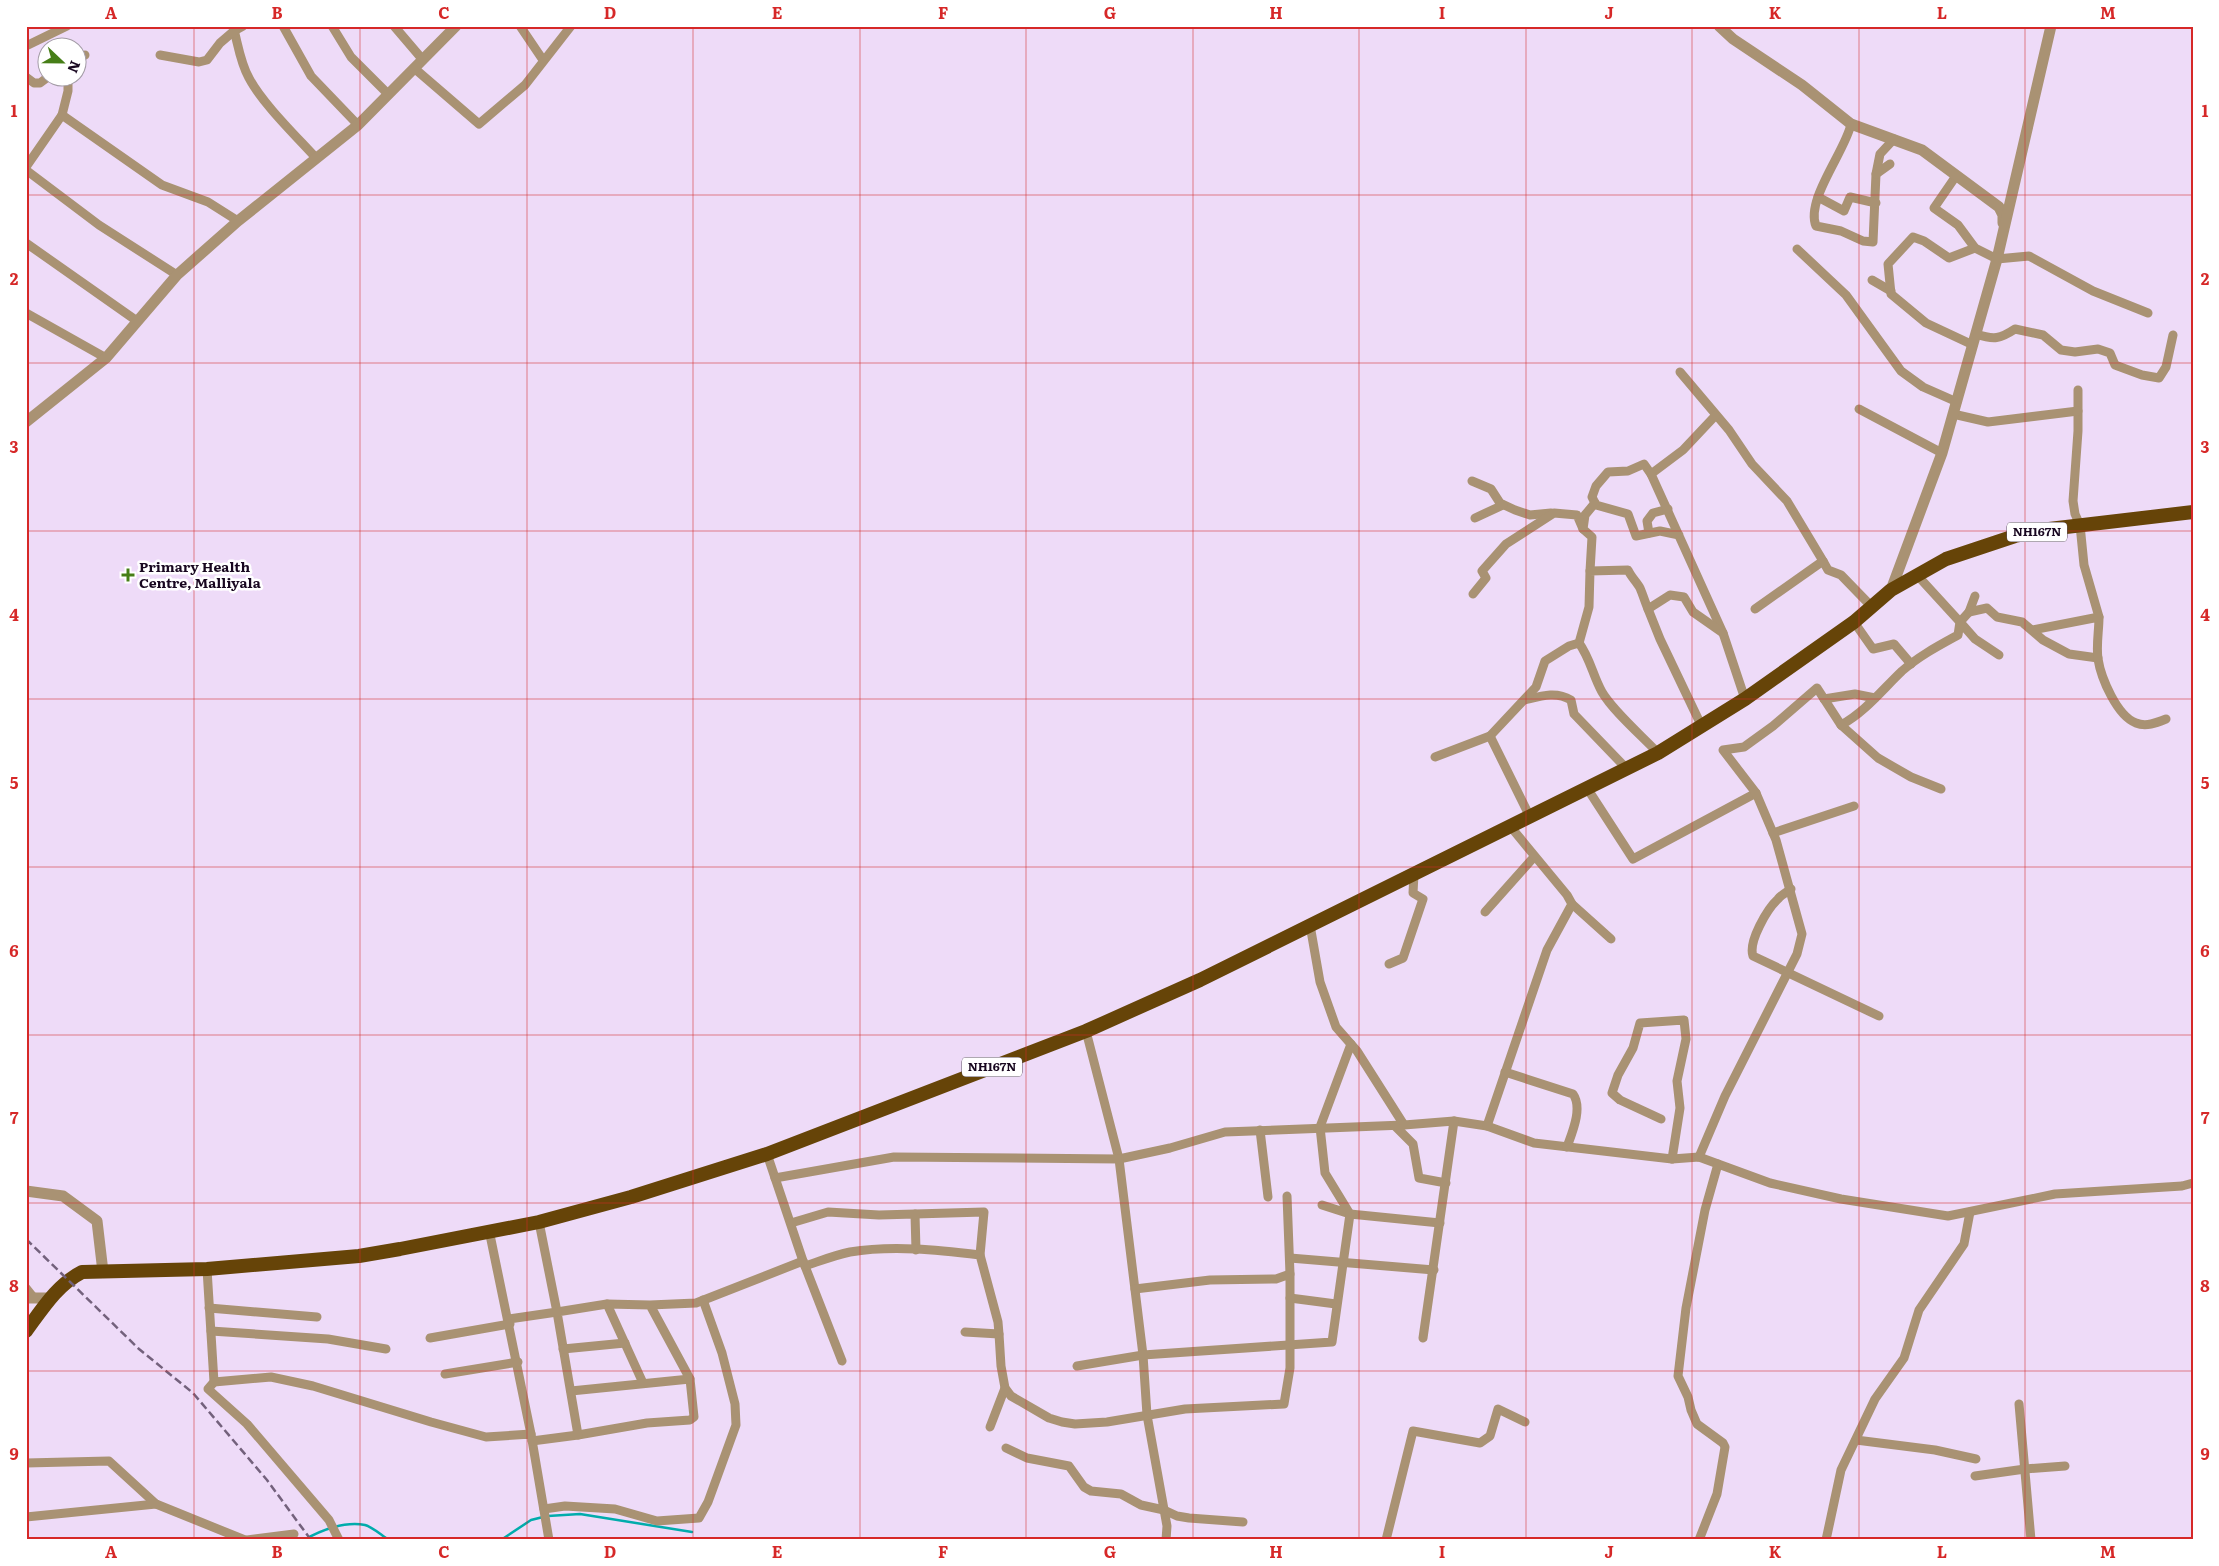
<svg xmlns="http://www.w3.org/2000/svg" width="2219" height="1566" font-family="Literata,serif">
<rect width="100%" height="100%" fill="#eedbf8"/>
<g fill="none" stroke-linecap="round" stroke-linejoin="round">
<g stroke="#01acac" stroke-width="2.5">
<polyline points="548,1516 580,1514 692,1532"/>
<path d="M304,1540C321,1530 345,1521 365,1525C373,1527 382,1536 389,1540"/>
<polyline points="501,1540 531,1520 543,1517"/>
</g>
<g stroke="#a99273" stroke-width="9">
<path d="M233,26C238,44 240,62 249,78C262,103 296,136 316,158"/>
<polyline points="283,26 311,76 358,125"/>
<polyline points="332,26 351,57 388,94"/>
<polyline points="394,26 423,60"/>
<polyline points="520,26 543,60"/>
<polyline points="26,46 67,26"/>
<polyline points="160,55 199,62 207,60 220,43 234,31 243,26"/>
<polyline points="78,58 85,55"/>
<polyline points="414,68 479,124 525,85 571,26"/>
<polyline points="26,77 34,83 40,83 48,77"/>
<polyline points="62,115 68,91 68,78"/>
<path d="M1851,124C1846,150 1805,200 1816,226L1841,231L1863,241L1873,242L1876,174L1880,154L1894,139"/>
<polyline points="26,167 62,115 162,185 208,202 238,221"/>
<polyline points="26,170 99,225 177,275"/>
<polyline points="1876,174 1890,164"/>
<polyline points="1956,176 1934,208 1958,225 1975,248 1997,259 2029,256 2093,291 2148,313"/>
<polyline points="1818,197 1844,211 1850,197 1876,203"/>
<polyline points="26,243 137,321"/>
<polyline points="1797,249 1846,295 1901,371 1923,387 1957,402"/>
<polyline points="1872,280 1891,291"/>
<polyline points="26,313 106,358"/>
<path d="M1976,334C1994,340 2000,339 2015,329L2043,335L2061,350L2075,352L2098,349L2110,353L2115,365L2142,375L2159,378L2166,367L2173,335"/>
<polyline points="1973,345 1926,323 1891,294 1888,264 1913,237 1924,241 1949,258 1975,248"/>
<polyline points="1680,372 1729,430 1752,464 1787,501 1823,561"/>
<polyline points="2078,390 2078,431 2073,501 2075,514 2080,525 2084,565 2099,617"/>
<polyline points="1859,409 1942,453"/>
<polyline points="1953,414 1988,422 2078,411"/>
<polyline points="1651,474 1683,450 1715,416"/>
<polyline points="1472,481 1491,489 1500,503 1515,510 1530,515 1551,513"/>
<polyline points="1475,518 1503,505"/>
<polyline points="1649,533 1647,521 1653,513 1668,509"/>
<polyline points="1679,535 1660,531 1636,536 1628,514 1596,505 1592,497 1596,486 1608,472 1628,471 1644,464 1651,474 1723,633 1745,699"/>
<polyline points="1590,571 1592,537 1583,529 1585,515 1595,503"/>
<polyline points="1473,594 1486,578 1482,571 1506,544 1554,513 1577,515 1583,529"/>
<polyline points="1975,596 1969,612 1960,622 1975,639 1999,655"/>
<polyline points="1648,609 1660,639 1702,727"/>
<polyline points="1755,609 1823,561 1828,570 1841,575 1872,607"/>
<polyline points="1969,612 1987,608 1997,617 2022,622 2043,640 2069,654 2098,658"/>
<polyline points="1854,622 1873,649 1894,644 1911,664"/>
<path d="M2032,630L2099,617C2099,631 2096,645 2098,659C2101,678 2117,716 2136,723C2146,727 2156,723 2166,719"/>
<path d="M1579,643C1590,658 1593,676 1602,692C1613,711 1642,736 1658,753"/>
<polyline points="1824,699 1855,694 1875,698"/>
<path d="M1525,700C1541,696 1556,691 1571,700L1574,714L1626,768"/>
<polyline points="1841,725 1878,758 1911,777 1941,789"/>
<path d="M1490,736L1536,687L1545,661L1569,646L1579,643L1589,607L1590,571L1628,570C1631,577 1637,582 1640,588C1643,595 1645,602 1648,609L1670,595L1684,597L1693,612L1723,633"/>
<polyline points="1435,757 1490,736 1530,817"/>
<polyline points="1587,788 1633,859 1756,793"/>
<polyline points="1773,833 1854,806"/>
<path d="M1791,889C1787,892 1781,895 1778,899C1767,909 1748,942 1753,956L1879,1016"/>
<polyline points="1572,904 1611,939"/>
<polyline points="1485,912 1534,857"/>
<polyline points="1310,925 1320,982 1336,1027 1357,1051 1404,1125"/>
<polyline points="1389,964 1403,958 1423,899 1413,893 1414,874"/>
<polyline points="1086,1031 1119,1159 1170,1148 1225,1132 1404,1125 1454,1121 1487,1126 1534,1143 1672,1159 1699,1157 1770,1183 1841,1199 1948,1216 2055,1194 2182,1186 2193,1183"/>
<path d="M1505,1072L1573,1094C1583,1108 1572,1133 1567,1147"/>
<polyline points="1661,1119 1620,1100 1612,1093 1618,1075 1633,1048 1640,1023 1684,1020 1686,1039 1677,1081 1680,1108 1672,1159"/>
<polyline points="1395,1126 1413,1144 1419,1178 1446,1183"/>
<polyline points="1487,1126 1547,950 1572,904 1567,895 1510,826"/>
<polyline points="1260,1130 1268,1197"/>
<polyline points="767,1154 803,1261 842,1361"/>
<path d="M1699,1157L1725,1096L1797,954L1802,934L1776,840L1756,793L1723,750L1744,747L1773,726L1817,688L1841,725C1865,712 1882,690 1902,671C1919,656 1938,646 1958,635L1960,622L1917,575"/>
<polyline points="775,1178 894,1157 1119,1159 1143,1355 1147,1415 1167,1526 1166,1540"/>
<polyline points="1287,1196 1290,1274"/>
<polyline points="1322,1205 1350,1214 1325,1173 1320,1127 1351,1044"/>
<polyline points="915,1214 984,1212 980,1255"/>
<polyline points="791,1223 828,1212 879,1215 915,1214 916,1250"/>
<polyline points="489,1230 531,1434"/>
<polyline points="1290,1258 1434,1270"/>
<path d="M805,1266C820,1261 835,1255 850,1252C893,1245 938,1250 980,1255L998,1322L999,1334L965,1332"/>
<polyline points="207,1269 214,1382 208,1389 247,1424 329,1520 339,1540"/>
<polyline points="26,1288 34,1298"/>
<polyline points="1290,1298 1336,1304"/>
<polyline points="607,1304 643,1383"/>
<polyline points="650,1305 690,1379 694,1417 690,1420 647,1423 578,1435 557,1312 607,1304 650,1305 696,1303 803,1261"/>
<polyline points="209,1308 317,1317"/>
<polyline points="509,1319 557,1312 539,1222"/>
<polyline points="211,1331 328,1339 386,1349"/>
<polyline points="999,1334 1001,1366 1005,1388 1011,1396 1049,1418 1062,1422 1075,1424 1107,1422 1185,1409 1284,1404 1290,1368 1290,1274 1276,1279 1210,1280 1135,1289"/>
<polyline points="430,1338 510,1324"/>
<polyline points="1423,1338 1454,1121"/>
<polyline points="563,1349 625,1343"/>
<polyline points="1077,1366 1143,1355 1332,1342 1350,1214 1440,1223"/>
<polyline points="445,1374 518,1362"/>
<polyline points="214,1382 271,1377 313,1386 431,1422 486,1437 531,1434 549,1540"/>
<polyline points="571,1391 690,1379"/>
<polyline points="2019,1404 2031,1540"/>
<polyline points="990,1427 1005,1388"/>
<polyline points="1856,1440 1935,1450 1976,1459"/>
<polyline points="532,1441 578,1435"/>
<polyline points="1006,1448 1027,1458 1069,1466 1084,1487 1091,1491 1121,1494 1141,1505 1164,1510 1177,1516 1189,1518 1243,1522"/>
<polyline points="26,1463 109,1461 156,1504 245,1540"/>
<polyline points="1975,1476 2025,1469 2065,1466"/>
<polyline points="544,1509 565,1506 615,1509 657,1521 699,1518 708,1502 736,1425 735,1404 722,1353 703,1300"/>
<polyline points="26,1517 156,1504"/>
<polyline points="247,1540 294,1534"/>
<polyline points="1386,1540 1413,1431 1480,1443 1490,1436 1498,1409 1525,1422"/>
<polyline points="1699,1540 1717,1494 1725,1447 1723,1443 1697,1424 1691,1410 1688,1397 1678,1376 1686,1308 1705,1210 1718,1164"/>
<polyline points="1826,1540 1841,1470 1875,1399 1904,1358 1919,1310 1964,1244 1970,1212"/>
</g>
<g stroke="#a99273" stroke-width="11">
<polyline points="1719,26 1733,39 1802,85 1851,124 1922,150 1999,207 2003,215 2003,223"/>
<polyline points="26,422 106,358 177,275 238,221 358,125 456,26"/>
<polyline points="1891,590 1942,453 1997,259 2051,26"/>
<polyline points="26,1191 63,1196 97,1221 103,1272"/>
<polyline points="26,1298 50,1298"/>
</g>
<path stroke="#664408" stroke-width="14" d="M26,1331C43,1308 57,1285 82,1272L207,1269L359,1256L400,1249L539,1222L631,1197L767,1154L1086,1031L1200,980L1658,753L1745,699L1854,622L1891,590L1946,559L2015,536L2049,529L2193,512"/>
<polyline stroke="#73617c" stroke-width="2.5" stroke-dasharray="8 4" stroke-linecap="butt" points="26,1239 139,1349 193,1393 267,1480 311,1540"/>
</g>
<path fill="none" stroke="#d62828" stroke-width="1" stroke-opacity="0.55" d="M194,26V1540M360,26V1540M527,26V1540M693,26V1540M860,26V1540M1026,26V1540M1193,26V1540M1359,26V1540M1526,26V1540M1692,26V1540M1859,26V1540M2025,26V1540M26,195H2193M26,363H2193M26,531H2193M26,699H2193M26,867H2193M26,1035H2193M26,1203H2193M26,1371H2193"/>
<path fill="#467e17" stroke="#fff" stroke-width="2" d="M125.5 567.5h5v5h5v5h-5v5h-5v-5h-5v-5h5z"/>
<g text-anchor="middle" stroke-width="5" stroke-linejoin="round" paint-order="stroke">
<g fill="#fff" stroke="#5d5163" stroke-width="1">
<rect x="2007" y="522.5" width="60" height="19" rx="4"/>
<rect x="962" y="1057.5" width="60" height="19" rx="4"/>
</g>
<g font-size="12" font-weight="bold" fill="#180720">
<text x="2037" y="536">NH167N</text>
<text x="992" y="1071">NH167N</text>
</g>
<g font-size="14" font-weight="bold" fill="#180720" stroke="#fff" text-anchor="start">
<text x="139" y="572">Primary Health<tspan x="139" dy="16">Centre, Malliyala</tspan></text>
</g>
</g>
<rect width="2219" height="1566" fill="none" stroke="#ffffff" stroke-width="55"/>
<g transform="translate(62 62) rotate(112)"><circle r="24" fill="#ffffff" stroke="#a39ca6"/>
<path d="M0-4L9 19L0 12L-9 19Z" fill="#467e17"/>
<text y="-8" font-size="14" font-weight="bold" text-anchor="middle" fill="#180720">N</text>
</g>
<rect x="28" y="28" width="2164" height="1510" fill="none" stroke="#d62828" stroke-width="2"/>
<g font-size="16" text-anchor="middle" font-weight="bold" fill="#d62828">
<text x="111" y="19">A</text>
<text x="277" y="19">B</text>
<text x="444" y="19">C</text>
<text x="610" y="19">D</text>
<text x="777" y="19">E</text>
<text x="943" y="19">F</text>
<text x="1110" y="19">G</text>
<text x="1276" y="19">H</text>
<text x="1442" y="19">I</text>
<text x="1609" y="19">J</text>
<text x="1775" y="19">K</text>
<text x="1942" y="19">L</text>
<text x="2108" y="19">M</text>
<text x="14" y="117">1</text>
<text x="2205" y="117">1</text>
<text x="14" y="285">2</text>
<text x="2205" y="285">2</text>
<text x="14" y="453">3</text>
<text x="2205" y="453">3</text>
<text x="14" y="621">4</text>
<text x="2205" y="621">4</text>
<text x="14" y="789">5</text>
<text x="2205" y="789">5</text>
<text x="14" y="957">6</text>
<text x="2205" y="957">6</text>
<text x="14" y="1124">7</text>
<text x="2205" y="1124">7</text>
<text x="14" y="1292">8</text>
<text x="2205" y="1292">8</text>
<text x="14" y="1460">9</text>
<text x="2205" y="1460">9</text>
<text x="111" y="1558">A</text>
<text x="277" y="1558">B</text>
<text x="444" y="1558">C</text>
<text x="610" y="1558">D</text>
<text x="777" y="1558">E</text>
<text x="943" y="1558">F</text>
<text x="1110" y="1558">G</text>
<text x="1276" y="1558">H</text>
<text x="1442" y="1558">I</text>
<text x="1609" y="1558">J</text>
<text x="1775" y="1558">K</text>
<text x="1942" y="1558">L</text>
<text x="2108" y="1558">M</text>
</g>
</svg>
